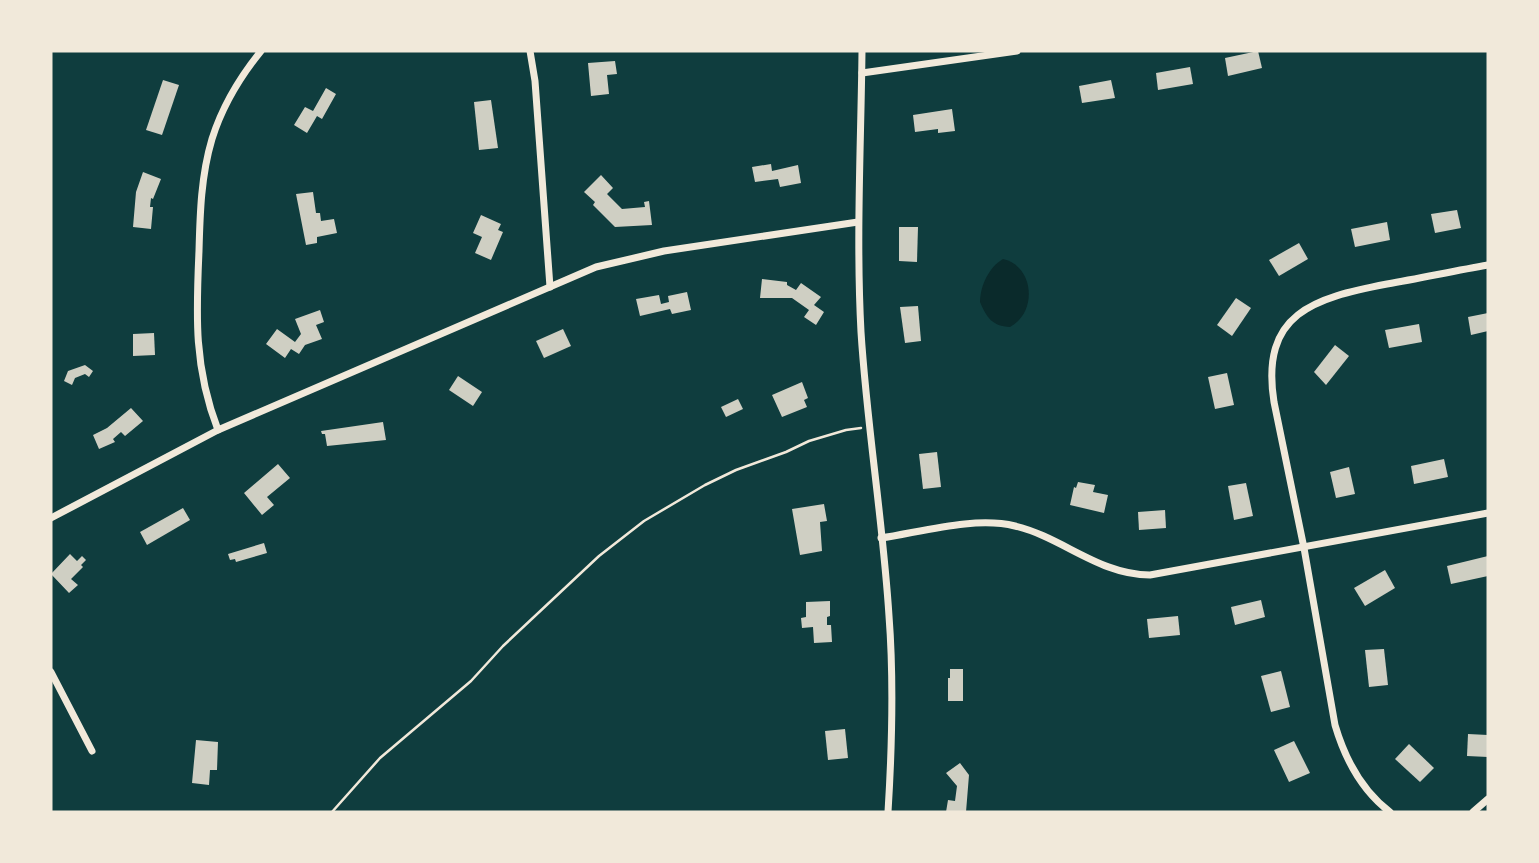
<svg xmlns="http://www.w3.org/2000/svg" width="1539" height="863" font-family="Ubuntu,sans-serif">
<rect width="100%" height="100%" fill="#0f3d3e"/>
<path fill="#0a2a2b" d="M1003,259C1034,266 1038,312 1010,327C992,326 987,318 980,302C980,286 989,267 1003,259Z"/>
<g fill="#cfcfc3">
<polygon points="1258,51 1262,68 1228,76 1225,58"/>
<polygon points="615,61 617,74 607,75 609,94 591,96 588,63"/>
<polygon points="1190,67 1193,84 1158,90 1156,73"/>
<polygon points="163,80 179,85 162,135 146,130"/>
<polygon points="1111,80 1115,98 1082,103 1079,86"/>
<polygon points="326,88 336,94 322,119 317,116 307,133 294,125 305,107 313,111"/>
<polygon points="491,100 498,148 479,150 474,102"/>
<polygon points="952,109 955,131 938,133 938,129 915,132 913,115"/>
<polygon points="771,164 772,171 798,165 801,183 780,187 778,179 755,182 752,167"/>
<polygon points="143,172 161,179 153,199 151,198 150,207 153,207 151,229 133,227 136,192"/>
<polygon points="601,175 613,188 607,194 622,209 645,207 644,202 649,201 652,225 615,227 593,205 595,202 584,192"/>
<polygon points="313,192 316,213 320,213 321,221 334,219 337,233 317,237 317,243 306,245 296,194"/>
<polygon points="1457,210 1461,228 1435,233 1431,214"/>
<polygon points="481,215 501,224 498,230 503,232 491,260 475,253 482,237 473,233"/>
<polygon points="1387,222 1390,240 1355,247 1351,229"/>
<polygon points="899,227 918,227 917,262 899,261"/>
<polygon points="1299,243 1308,259 1279,276 1269,260"/>
<polygon points="762,279 787,282 787,285 796,290 801,283 821,297 814,305 824,312 816,325 804,317 809,310 792,298 760,298"/>
<polygon points="687,292 691,310 672,314 670,309 640,316 636,299 659,295 661,304 669,302 668,296"/>
<polygon points="1236,298 1251,308 1232,336 1217,325"/>
<polygon points="918,306 921,341 905,343 900,307"/>
<polygon points="320,310 324,322 316,325 322,339 305,345 299,354 291,349 285,358 266,344 277,329 295,342 301,334 295,319"/>
<polygon points="1488,313 1488,331 1471,335 1468,317"/>
<polygon points="1419,324 1422,342 1389,348 1385,330"/>
<polygon points="563,329 571,346 544,358 536,341"/>
<polygon points="154,333 155,355 133,356 133,334"/>
<polygon points="1335,345 1349,356 1326,385 1314,372"/>
<polygon points="85,365 93,371 89,377 85,374 75,378 72,385 64,381 68,371"/>
<polygon points="1227,373 1234,405 1215,409 1208,377"/>
<polygon points="458,376 482,392 473,406 449,390"/>
<polygon points="802,382 808,398 804,400 807,407 782,417 772,395"/>
<polygon points="738,399 743,409 726,417 721,407"/>
<polygon points="131,408 143,421 125,436 121,432 113,439 115,442 99,449 93,435 107,428"/>
<polygon points="383,422 386,440 327,446 325,434 322,434 321,431"/>
<polygon points="937,452 941,487 923,489 919,454"/>
<polygon points="1444,459 1448,477 1414,484 1411,466"/>
<polygon points="278,464 290,478 267,497 274,505 262,515 244,493"/>
<polygon points="1349,467 1355,494 1336,498 1330,472"/>
<polygon points="1078,482 1095,485 1093,492 1108,495 1104,513 1070,505 1074,487 1076,488"/>
<polygon points="1246,483 1253,516 1234,520 1228,486"/>
<polygon points="824,504 827,521 820,522 822,551 800,555 792,509"/>
<polygon points="183,508 190,520 147,545 140,532"/>
<polygon points="1165,510 1166,528 1139,530 1138,512"/>
<polygon points="264,543 267,553 236,562 235,559 230,560 228,554"/>
<polygon points="70,554 77,561 82,556 86,560 81,565 83,567 71,579 78,585 69,593 51,574"/>
<polygon points="1488,556 1488,576 1451,584 1447,566"/>
<polygon points="1385,570 1395,588 1365,606 1354,588"/>
<polygon points="1261,600 1265,617 1235,625 1231,607"/>
<polygon points="830,601 830,616 827,617 827,625 831,625 832,642 814,643 813,627 802,628 801,618 806,617 806,602"/>
<polygon points="1178,616 1180,635 1149,638 1147,619"/>
<polygon points="1384,649 1388,685 1369,687 1365,650"/>
<polygon points="950,669 963,669 963,701 948,701 948,678 950,678"/>
<polygon points="1281,671 1290,707 1271,712 1261,676"/>
<polygon points="845,729 848,758 828,760 825,731"/>
<polygon points="1468,734 1488,735 1488,757 1467,756"/>
<polygon points="196,740 218,742 217,770 210,770 209,785 192,783"/>
<polygon points="1294,741 1310,773 1289,782 1274,750"/>
<polygon points="1409,744 1434,768 1420,782 1395,759"/>
<polygon points="960,763 969,775 966,812 946,812 948,800 955,801 957,786 946,773"/>
</g>
<g fill="none" stroke-linecap="round" stroke-linejoin="round">
<polyline stroke="#f1e9da" stroke-width="2.5" points="332,812 380,758 471,681 503,646 599,556 644,521 705,485 736,470 786,452 809,441 846,430 861,428"/>
<g stroke="#f1e9da" stroke-width="7">
<polyline points="530,51 535,81 550,287"/>
<path d="M862,51C861,144 856,238 861,332C867,427 883,521 889,616C894,681 892,748 888,812"/>
<polyline points="862,73 1017,51"/>
<path d="M218,430C194,368 196,316 199,251C200,213 201,176 212,139C222,107 240,77 261,51"/>
<polyline points="51,518 218,430 596,267 664,251 858,222"/>
<path d="M881,538C921,532 975,516 1015,526C1062,537 1099,575 1150,575L1488,513"/>
<polyline points="51,672 92,751"/>
<path d="M1390,812C1361,790 1345,759 1335,725L1304,548L1274,402C1260,313 1314,298 1387,284C1421,278 1454,271 1488,265"/>
<polyline points="1473,812 1488,799"/>
</g>
</g>
<rect width="1539" height="863" fill="none" stroke="#f1e9da" stroke-width="105"/>
</svg>
